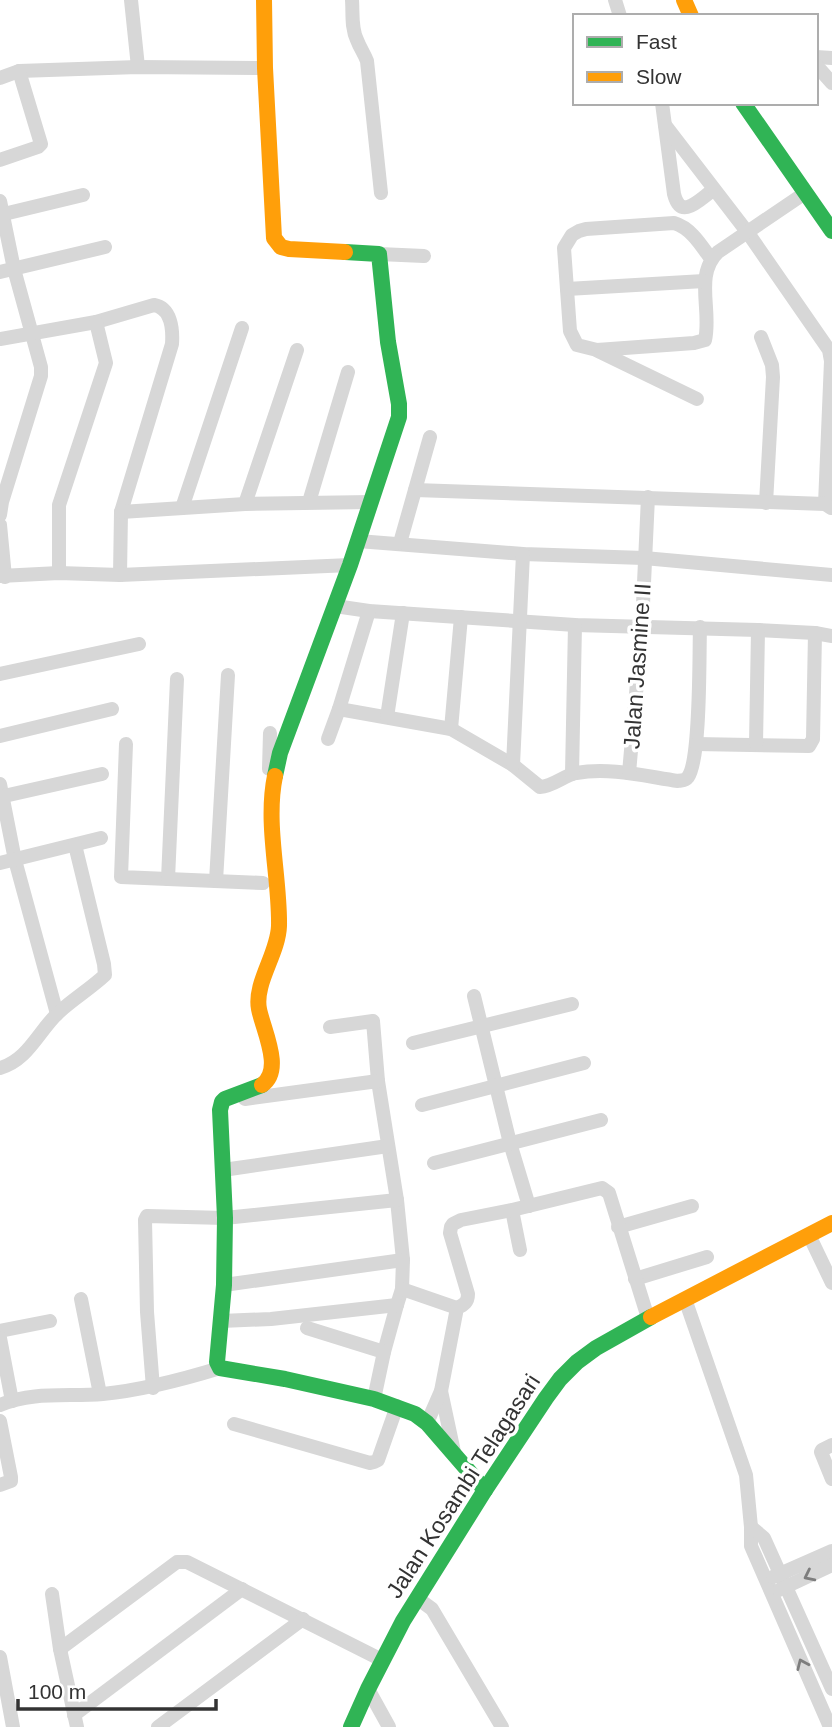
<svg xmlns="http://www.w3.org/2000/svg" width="832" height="1727" font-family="Helvetica,sans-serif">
<rect width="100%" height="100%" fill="#fff"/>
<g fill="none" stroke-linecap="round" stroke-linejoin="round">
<g stroke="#d7d7d7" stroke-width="14">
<polyline points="131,0 138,67"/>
<path d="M352,0C353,13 351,28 357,40C360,48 364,53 367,61L381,193"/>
<polyline points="615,0 620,16"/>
<polyline points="816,57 832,58"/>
<polyline points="816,65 832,83"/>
<polyline points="0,78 19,71 138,67 265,68"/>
<path d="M662,103L674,194C681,221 699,200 713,190"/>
<polyline points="665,125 748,233 829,350 831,361 825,504"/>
<polyline points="0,160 38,147 41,144 19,71"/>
<polyline points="0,201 14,269 41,367 41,376 2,502 0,515"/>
<polyline points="0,215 83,195"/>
<polyline points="379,254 424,256"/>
<path d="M711,259C701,245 691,228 674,223L586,229L579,231L572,235L564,248L570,331L577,345L597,350L694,343L705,340C712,311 694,275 718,252L805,193"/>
<polyline points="0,272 105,247"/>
<polyline points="567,289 704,281"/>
<polyline points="761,337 772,365 773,377 766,503"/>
<path d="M0,339L96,322L154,305C171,308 173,329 172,344L121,512L120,575"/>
<polyline points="598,351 697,399"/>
<polyline points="415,490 825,504 831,508"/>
<polyline points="309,502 348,372"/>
<polyline points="245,504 297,350"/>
<polyline points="182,508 242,328"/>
<polyline points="121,512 245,504 371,502"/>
<polyline points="0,525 5,577"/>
<polyline points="358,541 523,554 644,558 832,575"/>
<polyline points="400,543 430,437"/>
<polyline points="59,573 59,505 106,363 96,322"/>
<polyline points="0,576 59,573 120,575 350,565"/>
<polyline points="335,606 369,611 575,625 758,630 815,633 832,636"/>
<polyline points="0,674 139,644"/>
<path d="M339,709L451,729L513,765L540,787C554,786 563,776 576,773C610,767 644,776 678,781C683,780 685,781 688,777C701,759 699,655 700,627"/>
<polyline points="387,717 403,613"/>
<polyline points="451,729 461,617"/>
<polyline points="0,736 112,709"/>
<polyline points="328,739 339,709 369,611"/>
<polyline points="126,744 121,877 263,883"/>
<polyline points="696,744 809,746 813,739 815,633"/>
<polyline points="756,744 758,630"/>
<polyline points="513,765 523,554"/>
<polyline points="269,769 270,733"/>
<polyline points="629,773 642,626 648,497"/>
<polyline points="572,774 575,625"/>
<polyline points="0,784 15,860 57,1014"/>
<polyline points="0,797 102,774"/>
<polyline points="0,863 101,838"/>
<polyline points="168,879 177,679"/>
<polyline points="216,881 228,675"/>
<polyline points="474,996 510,1143 529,1206"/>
<polyline points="330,1027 373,1021 378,1081 397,1200 403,1260 402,1289 397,1305 384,1352 374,1399"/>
<polyline points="413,1043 572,1004"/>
<path d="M0,1068C28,1060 38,1032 58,1013C73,999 90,989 105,975L104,964L75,845"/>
<polyline points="245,1099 378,1081"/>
<polyline points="422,1105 584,1063"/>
<polyline points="434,1163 601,1120"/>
<polyline points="223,1170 388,1146"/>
<polyline points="512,1210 520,1250"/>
<polyline points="618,1227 692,1206"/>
<polyline points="809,1235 832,1283"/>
<polyline points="635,1279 707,1257"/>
<polyline points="224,1285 403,1260"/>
<polyline points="402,1289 457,1308"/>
<polyline points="81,1299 100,1394"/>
<polyline points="685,1299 746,1475 751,1527 751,1546 830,1727"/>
<polyline points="221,1321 271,1319 397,1305"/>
<polyline points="307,1328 384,1352"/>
<polyline points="0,1331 50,1321"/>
<polyline points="0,1338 12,1401"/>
<polyline points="153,1388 147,1312 145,1220 147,1216 225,1218 397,1200"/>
<polyline points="441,1391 454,1452"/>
<path d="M0,1405C33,1391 68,1397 103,1394C143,1390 181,1380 220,1368"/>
<polyline points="0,1421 11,1477 11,1481 0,1485"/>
<path d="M427,1423L441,1391L457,1308C464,1305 468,1302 468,1294L450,1233L451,1227L453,1224L461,1220L512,1210L602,1188L609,1193L648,1318"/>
<polyline points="234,1424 370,1463 374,1462 378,1460 397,1406"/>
<polyline points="832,1445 822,1450 821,1452 832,1479"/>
<polyline points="751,1527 764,1538 832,1689"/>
<polyline points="773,1577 832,1551"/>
<polyline points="779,1590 832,1565"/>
<polyline points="52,1594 60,1649 77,1727"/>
<polyline points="417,1598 432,1609 502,1727"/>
<polyline points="60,1649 177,1562 187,1562 382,1660"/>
<polyline points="0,1657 13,1727"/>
<polyline points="368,1689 389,1727"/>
<polyline points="74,1715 242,1589"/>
<polyline points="158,1727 303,1619"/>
</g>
<g stroke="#30b455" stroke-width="16">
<polyline points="743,103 832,231"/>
<polyline points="275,776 280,753 350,565 399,417 399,404 388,342 379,254 345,252"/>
<polyline points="262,1085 225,1099 222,1102 220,1110 225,1218 224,1285 217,1362 220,1368 285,1379 374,1399 415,1414 427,1423 485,1490"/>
<polyline points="351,1727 368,1689 403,1621 485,1490 546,1398 560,1379 577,1362 596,1348 651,1317"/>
</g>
<g stroke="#ff9f0a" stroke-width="16">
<polyline points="264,0 265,68 274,238 281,247 289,249 345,252"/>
<polyline points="684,0 691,16"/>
<path d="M262,1085C284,1070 263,1030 259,1009C254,983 278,954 279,926C280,878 265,824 275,776"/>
<polyline points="651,1317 832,1223"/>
</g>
</g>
<defs><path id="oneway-chevron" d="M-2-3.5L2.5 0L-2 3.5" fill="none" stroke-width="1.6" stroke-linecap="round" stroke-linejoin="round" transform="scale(1.75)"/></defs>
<g stroke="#7d7d7d">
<use href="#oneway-chevron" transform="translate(809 1576) rotate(154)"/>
<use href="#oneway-chevron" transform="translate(802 1664) rotate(-114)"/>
</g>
<g text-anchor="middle" stroke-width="7" stroke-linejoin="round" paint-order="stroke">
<g font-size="23" fill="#333" stroke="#fff">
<text transform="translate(637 666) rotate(-86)" y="8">Jalan Jasmine II</text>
<text transform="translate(463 1486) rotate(-57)" y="8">Jalan Kosambi Telagasari</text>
</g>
</g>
<rect x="573" y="14" width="245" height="91" fill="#ffffff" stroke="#adadad" stroke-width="2"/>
<rect x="587" y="37" width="35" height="10" fill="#30b455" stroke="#adadad" stroke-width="2"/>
<text x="636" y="49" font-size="21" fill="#333333">Fast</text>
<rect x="587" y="72" width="35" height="10" fill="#ff9f0a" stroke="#adadad" stroke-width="2"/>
<text x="636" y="84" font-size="21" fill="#333333">Slow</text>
<path d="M18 1699v10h198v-10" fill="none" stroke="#333333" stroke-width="3.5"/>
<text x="28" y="1699" font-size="21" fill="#333333" stroke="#ffffff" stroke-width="5" paint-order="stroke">100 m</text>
</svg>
